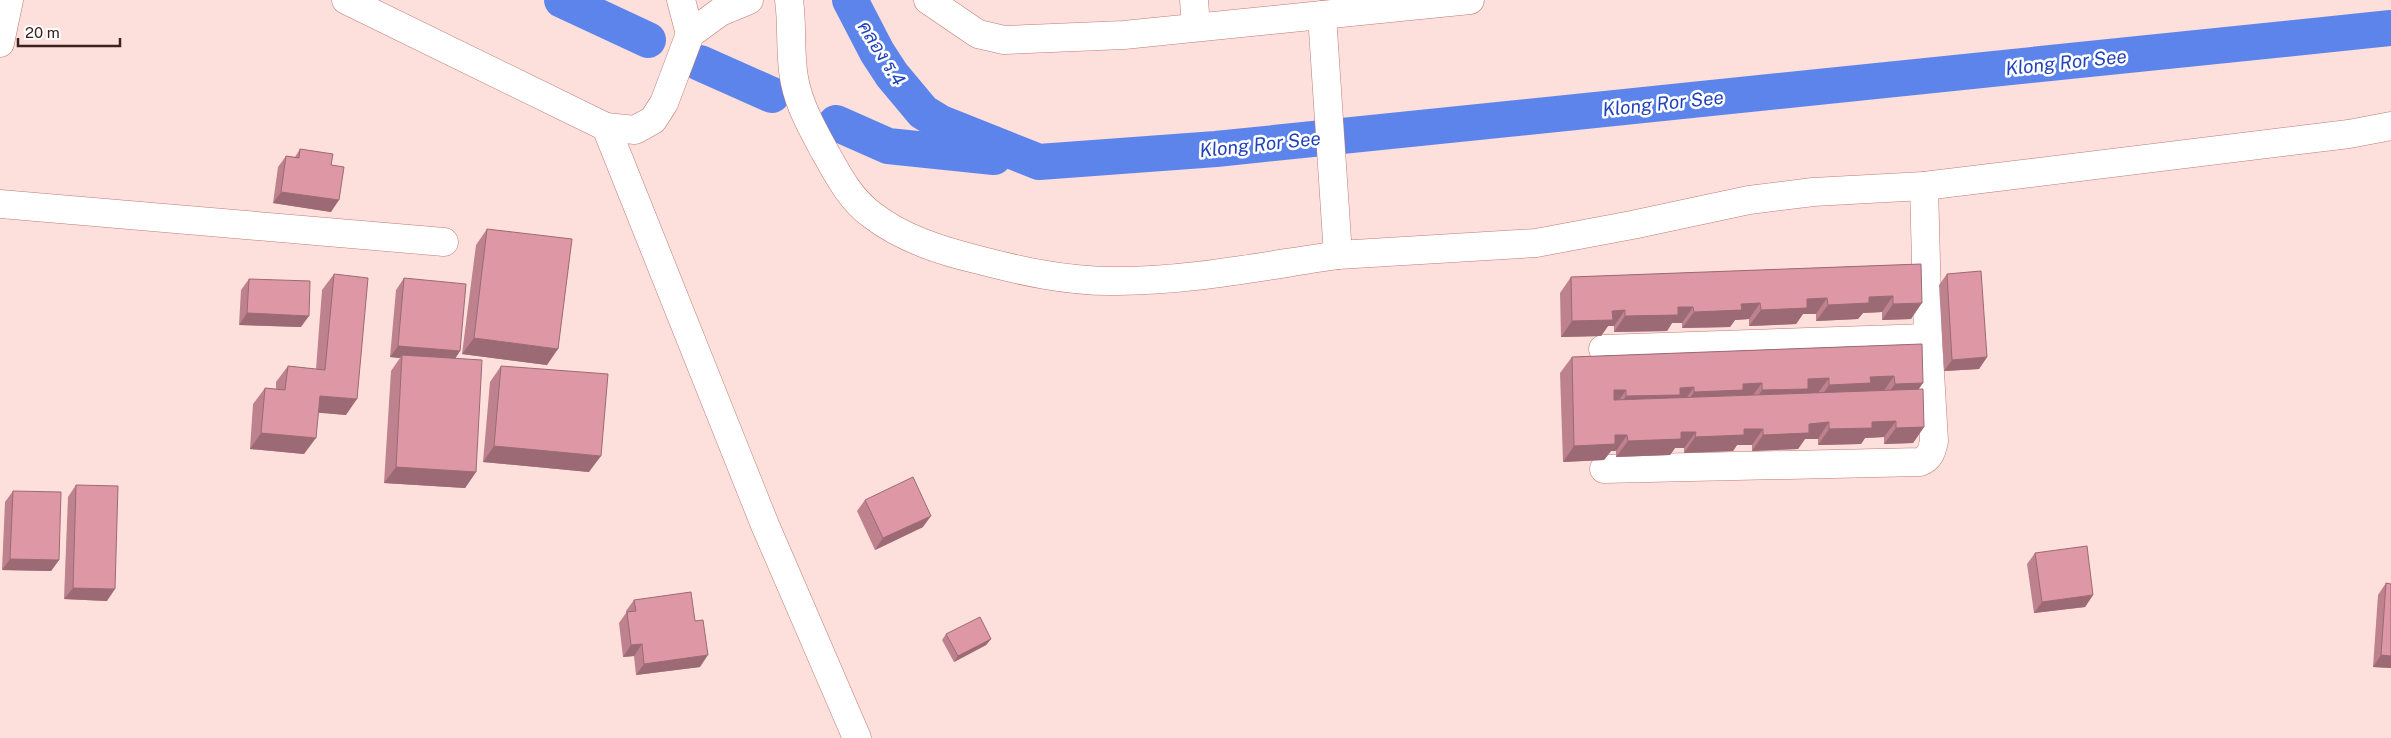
<svg xmlns="http://www.w3.org/2000/svg" width="2391" height="738" font-family="'Public Sans',Sarabun,sans-serif">
<rect width="100%" height="100%" fill="#fddfdb"/>
<g fill="none" stroke-linecap="round" stroke-linejoin="round">
<g stroke="#5c84eb" stroke-width="36">
<polyline points="562,0 648,40"/>
<polyline points="850,0 877,52 892,75 923,112 941,123 1039,162 1216,149 2391,28"/>
<polyline points="700,63 772,95"/>
<polyline points="836,123 888,146 994,157"/>
</g>
<g stroke="#bf7c74" stroke-width="29">
<g id="minor">
<polyline points="346,0 606,127 765,525 857,738"/>
<polyline points="681,0 690,34"/>
<path d="M789,0C793,27 789,56 795,83C800,107 813,130 825,152C838,175 850,199 872,215C903,239 942,251 979,260C1021,271 1066,281 1110,281C1186,282 1263,266 1338,255"/>
<polyline points="928,0 978,34 1004,40 1124,35 1470,0"/>
<polyline points="1194,0 1196,27"/>
<polyline points="1322,15 1338,255 1536,243 1632,225 1749,200 1813,192 1924,186 2349,134 2391,126"/>
<polyline points="606,127 635,130 653,120 664,103 690,34 720,12 749,0"/>
<polyline points="0,204 444,242"/>
<polyline points="1603,349 1928,338"/>
<path d="M1604,469L1920,462C1930,458 1932,451 1934,441L1928,338L1924,186"/>
</g>
</g>
<g stroke="#bf7c74" stroke-width="29">
<polyline id="tertiary" points="0,43 9,0"/>
</g>
<use href="#minor" stroke="#fff" stroke-width="28"/>
<use href="#tertiary" stroke="#fff" stroke-width="28"/>
</g>
<g fill="#be828e">
<polygon points="300,149 331,165 331,212 273,203 278,167 286,156 295,157"/>
<polygon points="487,229 547,365 462,354 476,245"/>
<polygon points="1921,264 1911,319 1882,320 1882,312 1863,313 1858,319 1816,321 1816,314 1803,314 1796,324 1749,326 1749,319 1735,320 1730,327 1682,328 1682,323 1672,323 1667,331 1614,332 1614,326 1608,326 1601,336 1561,337 1560,293 1571,277"/>
<polygon points="334,274 346,415 318,412 304,454 250,449 253,404 265,388 276,389 276,382 288,366 316,369 322,290"/>
<polygon points="1947,274 1987,357 1979,369 1944,371 1939,285"/>
<polygon points="404,278 460,351 455,359 476,472 465,488 384,483 391,371 400,358 390,357 396,290"/>
<polygon points="249,279 301,327 239,325 241,290"/>
<polygon points="1922,344 1919,389 1924,427 1913,443 1884,444 1884,437 1865,438 1861,444 1818,445 1818,439 1805,439 1798,449 1752,451 1752,445 1737,445 1733,451 1684,453 1684,448 1675,448 1670,455 1616,457 1616,451 1611,451 1604,460 1563,462 1560,373 1572,357"/>
<polygon points="501,366 589,472 483,462 490,382"/>
<polygon points="76,485 107,601 64,599 68,497"/>
<polygon points="13,491 59,560 51,571 2,570 5,502"/>
<polygon points="865,500 923,527 875,550 857,511"/>
<polygon points="2035,553 2093,595 2085,607 2034,613 2027,564"/>
<polygon points="2386,583 2391,668 2373,667 2378,595"/>
<polygon points="634,600 700,667 636,675 634,656 623,657 619,623 626,613 626,611"/>
<polygon points="946,634 991,639 986,645 954,662 942,640"/>
</g>
<g fill="#9b6a74">
<polygon points="281,192 339,200 331,212 273,203"/>
<polygon points="1893,296 1882,312 1863,313 1858,319 1816,321 1828,305 1869,297"/>
<polygon points="1827,298 1816,314 1803,314 1796,324 1749,326 1761,310 1807,299"/>
<polygon points="1760,303 1749,319 1735,320 1730,327 1682,328 1694,312 1741,304"/>
<polygon points="1922,303 1911,319 1882,320 1893,304"/>
<polygon points="1678,307 1693,307 1682,323 1672,323 1667,331 1614,332 1625,316"/>
<polygon points="1625,310 1614,326 1608,326 1601,336 1561,337 1572,321 1612,311"/>
<polygon points="247,313 309,316 301,327 239,325"/>
<polygon points="474,338 558,349 547,365 462,354"/>
<polygon points="398,346 460,351 452,363 402,355 400,358 390,357"/>
<polygon points="1987,357 1979,369 1944,371 1952,360"/>
<polygon points="1894,376 1883,392 1818,401 1829,385 1870,377"/>
<polygon points="1829,378 1817,394 1751,406 1762,390 1808,379"/>
<polygon points="1762,383 1750,399 1683,408 1694,392 1743,384"/>
<polygon points="1923,383 1912,399 1883,400 1895,384"/>
<polygon points="1694,387 1683,403 1615,412 1626,396 1680,388"/>
<polygon points="1614,390 1626,390 1615,406 1602,407"/>
<polygon points="320,396 357,399 346,415 309,412"/>
<polygon points="1896,421 1884,437 1865,438 1861,444 1818,445 1829,429 1872,422"/>
<polygon points="1829,422 1818,439 1805,439 1798,449 1752,451 1763,435 1809,424"/>
<polygon points="1924,427 1913,443 1884,444 1896,428"/>
<polygon points="1744,429 1763,429 1752,445 1737,445 1733,451 1684,453 1695,437"/>
<polygon points="1681,432 1696,432 1684,448 1675,448 1670,455 1616,457 1628,441"/>
<polygon points="261,433 316,438 304,454 250,449"/>
<polygon points="1615,435 1627,435 1616,451 1611,451 1604,460 1563,462 1574,446"/>
<polygon points="494,446 601,456 589,472 483,462"/>
<polygon points="396,467 476,472 465,488 384,483"/>
<polygon points="931,516 923,527 875,550 883,538"/>
<polygon points="10,559 59,560 51,571 2,570"/>
<polygon points="73,588 115,589 107,601 64,599"/>
<polygon points="2093,595 2085,607 2034,613 2042,602"/>
<polygon points="991,639 986,645 954,662 958,656"/>
<polygon points="642,644 634,656 623,657 631,645"/>
<polygon points="708,655 700,667 636,675 644,664"/>
<polygon points="2381,655 2391,656 2391,668 2373,667"/>
</g>
<g fill="#dd97a5" stroke="#9b6a74">
<polygon points="300,149 333,154 331,165 344,167 339,200 281,192 286,156 299,158"/>
<polygon points="487,229 572,239 558,349 474,338"/>
<polygon points="1921,264 1922,303 1893,304 1893,296 1869,297 1869,303 1828,305 1827,298 1807,299 1807,308 1761,310 1760,303 1741,304 1742,310 1694,312 1693,307 1678,307 1678,315 1625,316 1625,310 1612,311 1613,320 1572,321 1571,277"/>
<polygon points="1981,271 1987,357 1952,360 1947,274"/>
<polygon points="334,274 368,278 357,399 320,396 316,438 261,433 265,388 285,390 288,366 325,370"/>
<polygon points="404,278 466,284 460,351 398,346"/>
<polygon points="249,279 310,281 309,316 247,313"/>
<polygon points="1922,344 1923,383 1895,384 1894,376 1870,377 1871,383 1829,385 1829,378 1808,379 1808,389 1762,390 1762,383 1743,384 1743,390 1694,392 1694,387 1680,388 1680,395 1626,396 1626,390 1614,390 1614,400 1923,389 1924,427 1896,428 1896,421 1872,422 1872,428 1829,429 1829,422 1809,424 1809,433 1763,435 1763,429 1744,429 1744,435 1695,437 1696,432 1681,432 1681,439 1628,441 1627,435 1615,435 1615,444 1574,446 1572,357"/>
<polygon points="402,355 482,360 476,472 396,467"/>
<polygon points="501,366 608,374 601,456 494,446"/>
<polygon points="913,477 931,516 883,538 865,500"/>
<polygon points="76,485 118,486 115,589 73,588"/>
<polygon points="13,491 61,492 59,560 10,559"/>
<polygon points="2087,546 2093,595 2042,602 2035,553"/>
<polygon points="2386,583 2391,584 2391,656 2381,655"/>
<polygon points="691,592 695,621 703,620 708,655 644,664 642,644 631,645 627,612 636,611 634,600"/>
<polygon points="980,617 991,639 958,656 946,634"/>
</g>
<g text-anchor="middle" stroke-width="5" stroke-linejoin="round" paint-order="stroke">
<g font-size="19" font-style="italic" fill="#2243bb" stroke="#fff">
<text transform="translate(882 53) rotate(58)" y="7">คลอง ร.4</text>
<text transform="translate(2066 62) rotate(-6)" y="7">Klong Ror See</text>
<text transform="translate(1663 103) rotate(-6)" y="7">Klong Ror See</text>
<text transform="translate(1260 144) rotate(-6)" y="7">Klong Ror See</text>
</g>
</g>
<path d="M18 38v8h102v-8" fill="none" stroke="#3c211e" stroke-width="2.5"/>
<text x="25" y="38" font-size="15" fill="#3c211e" stroke="#ffffff" stroke-width="4" paint-order="stroke">20 m</text>
</svg>
